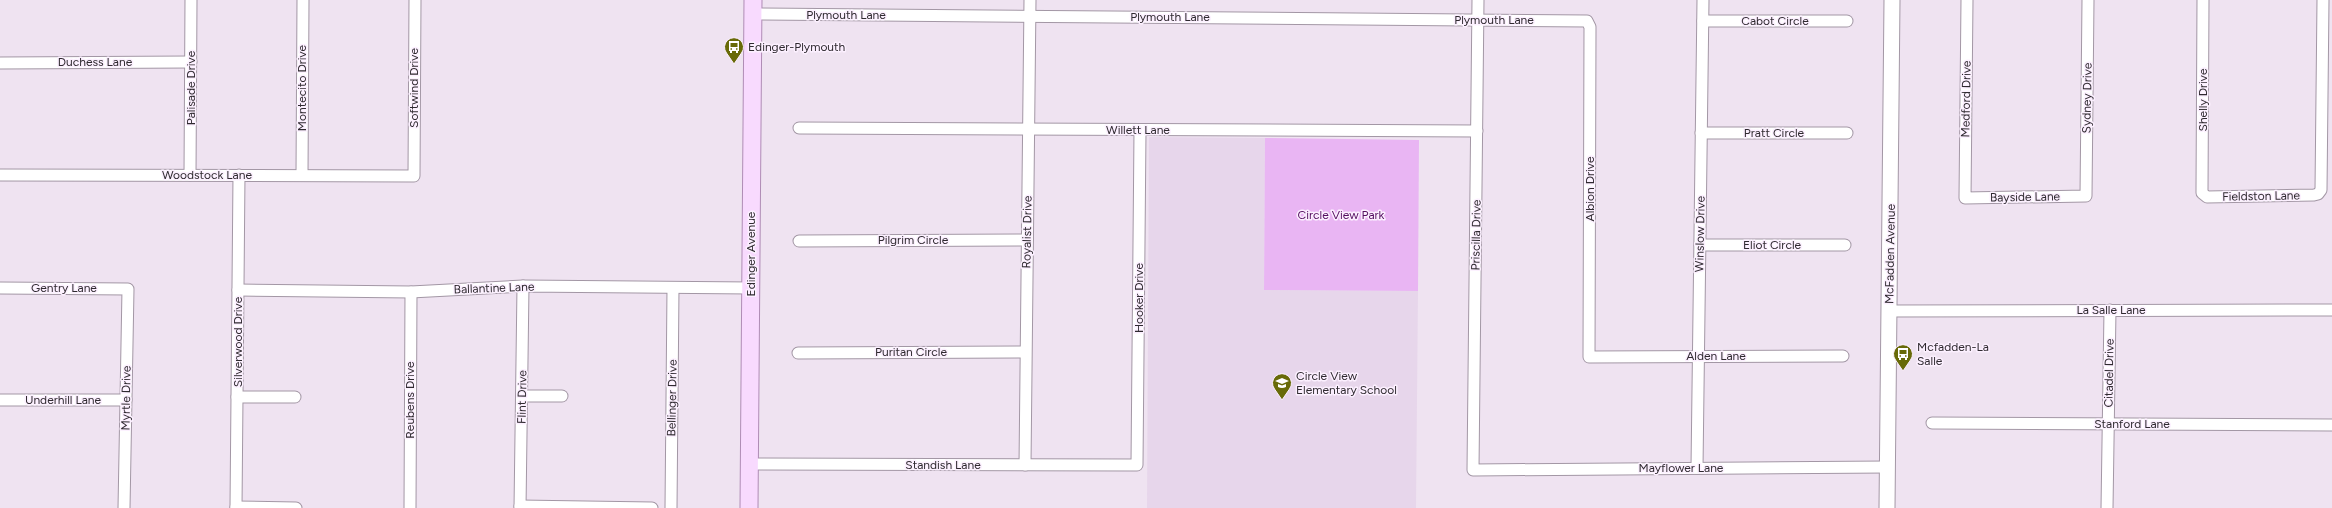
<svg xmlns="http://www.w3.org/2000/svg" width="2332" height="508" font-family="Figtree,sans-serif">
<rect width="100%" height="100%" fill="#efe3f1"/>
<polygon fill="#e7d6eb" points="1149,137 1265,138 1264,290 1418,291 1416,508 1147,508"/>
<polygon fill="#e9b5f3" points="1265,138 1419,140 1418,291 1264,290"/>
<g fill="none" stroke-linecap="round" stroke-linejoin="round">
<g stroke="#a397a5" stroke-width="13">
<g id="street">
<polyline points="1478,0 1473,470 1888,467"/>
<polyline points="1967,0 1965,198 2086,196 2088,0"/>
<polyline points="2203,0 2202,190 2202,193 2207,197 2314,195 2318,194 2321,190 2323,0"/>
<polyline points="753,14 1587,21 1590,27 1589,357 1843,356"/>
<polyline points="1703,21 1847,21"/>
<polyline points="0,63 191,62"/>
<polyline points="799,128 1477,131"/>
<polyline points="1701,133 1847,133"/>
<polyline points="0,175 414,176 415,0"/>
<polyline points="190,175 191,0"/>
<polyline points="302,175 303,0"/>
<polyline points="799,241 1027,240"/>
<polyline points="1700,245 1845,245"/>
<polyline points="0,288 128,289 124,508"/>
<polyline points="238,290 411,292 523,286 751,288"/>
<polyline points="1889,311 2332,310"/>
<polyline points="798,353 1025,352"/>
<polyline points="522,396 562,396"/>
<polyline points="237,397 295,397"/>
<polyline points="0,400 126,400"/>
<polyline points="1932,423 2332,425"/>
<polyline points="749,464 1137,465 1140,131"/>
<polyline points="1025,465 1030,0"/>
<polyline points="1697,468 1703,0"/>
<polyline points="520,506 652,508"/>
<polyline points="236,507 296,508"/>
<polyline points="236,508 239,175"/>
<polyline points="410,508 411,292"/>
<polyline points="520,508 523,286"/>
<polyline points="671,508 673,288"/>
<polyline points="2107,508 2110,310"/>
</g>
</g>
<g stroke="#a397a5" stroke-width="17">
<polyline id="secondary" points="1887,508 1892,0"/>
</g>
<g stroke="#af8cb5" stroke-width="19">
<polyline id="primary" points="749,508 753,0"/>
</g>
<use href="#street" stroke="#fff" stroke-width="11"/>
<use href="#secondary" stroke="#fff" stroke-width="15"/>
<use href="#primary" stroke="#f8dafe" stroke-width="17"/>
</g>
<defs>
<g id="bus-pin" transform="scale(1)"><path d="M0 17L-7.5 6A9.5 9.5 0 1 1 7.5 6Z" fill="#686a08" stroke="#fcf0ff"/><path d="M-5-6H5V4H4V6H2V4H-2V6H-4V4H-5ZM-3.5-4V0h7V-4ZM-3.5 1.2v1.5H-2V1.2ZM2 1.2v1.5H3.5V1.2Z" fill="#fff"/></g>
<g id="school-pin" transform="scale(1)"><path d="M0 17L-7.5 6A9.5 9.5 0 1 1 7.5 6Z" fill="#686a08" stroke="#fcf0ff"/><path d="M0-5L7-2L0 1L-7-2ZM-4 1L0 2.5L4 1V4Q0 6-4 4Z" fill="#fff"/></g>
</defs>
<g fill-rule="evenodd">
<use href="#bus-pin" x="734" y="47"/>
<use href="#bus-pin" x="1903" y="354"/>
<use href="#school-pin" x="1282" y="383"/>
</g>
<g text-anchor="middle" stroke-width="3" stroke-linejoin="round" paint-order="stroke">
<g font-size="12" fill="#2f2a30" stroke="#fcf0ff">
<text x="846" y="19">Plymouth Lane</text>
<text x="1170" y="21">Plymouth Lane</text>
<text x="1494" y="24">Plymouth Lane</text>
<text x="1775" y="25">Cabot Circle</text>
<text x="95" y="66">Duchess Lane</text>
<text transform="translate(191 88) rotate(-90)" y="4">Palisade Drive</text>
<text transform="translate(302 88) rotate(-90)" y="4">Montecito Drive</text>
<text transform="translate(414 88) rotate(-90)" y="4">Softwind Drive</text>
<text transform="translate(2087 98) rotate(-89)" y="4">Sydney Drive</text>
<text transform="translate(1966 99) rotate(-89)" y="4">Medford Drive</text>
<text transform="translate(2203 100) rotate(-90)" y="4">Shelly Drive</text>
<text x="1138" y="134">Willett Lane</text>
<text x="1774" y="137">Pratt Circle</text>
<text x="207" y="179">Woodstock Lane</text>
<text transform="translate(1590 189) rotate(-90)" y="4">Albion Drive</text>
<text transform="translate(2261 196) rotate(-1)" y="4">Fieldston Lane</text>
<text transform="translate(2025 197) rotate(-1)" y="4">Bayside Lane</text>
<text transform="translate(1027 232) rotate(-89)" y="4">Royalist Drive</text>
<text transform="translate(1700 234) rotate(-89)" y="4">Winslow Drive</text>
<text transform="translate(1476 235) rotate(-89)" y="4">Priscilla Drive</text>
<text x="913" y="244">Pilgrim Circle</text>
<text x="1772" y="249">Eliot Circle</text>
<text transform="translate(751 254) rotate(-90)" y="4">Edinger Avenue</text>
<text transform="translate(1890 254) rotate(-89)" y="4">McFadden Avenue</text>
<text x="64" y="292">Gentry Lane</text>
<text transform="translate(494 288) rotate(-2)" y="4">Ballantine Lane</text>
<text transform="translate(1139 298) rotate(-90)" y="4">Hooker Drive</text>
<text x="2111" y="314">La Salle Lane</text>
<text transform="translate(238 342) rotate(-90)" y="4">Silverwood Drive</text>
<text x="911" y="356">Puritan Circle</text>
<text x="1716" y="360">Alden Lane</text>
<text transform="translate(2109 373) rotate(-89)" y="4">Citadel Drive</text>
<text transform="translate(522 397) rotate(-89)" y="4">Flint Drive</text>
<text transform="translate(126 398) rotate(-89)" y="4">Myrtle Drive</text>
<text transform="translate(672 398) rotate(-89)" y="4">Bellinger Drive</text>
<text x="63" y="404">Underhill Lane</text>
<text transform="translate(410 400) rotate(-90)" y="4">Reubens Drive</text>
<text x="2132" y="428">Stanford Lane</text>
<text x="943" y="469">Standish Lane</text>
<text x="1681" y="472">Mayflower Lane</text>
</g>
<g font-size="12" fill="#2f2a30" stroke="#fcf0ff" text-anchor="start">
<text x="748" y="51">Edinger-Plymouth</text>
<text x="1917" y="351">Mcfadden-La<tspan x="1917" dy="14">Salle</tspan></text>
<text x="1296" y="380">Circle View<tspan x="1296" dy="14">Elementary School</tspan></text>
</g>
<g font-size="12" fill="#540e60" stroke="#fcf0ff">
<text x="1341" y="219">Circle View Park</text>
</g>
</g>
</svg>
